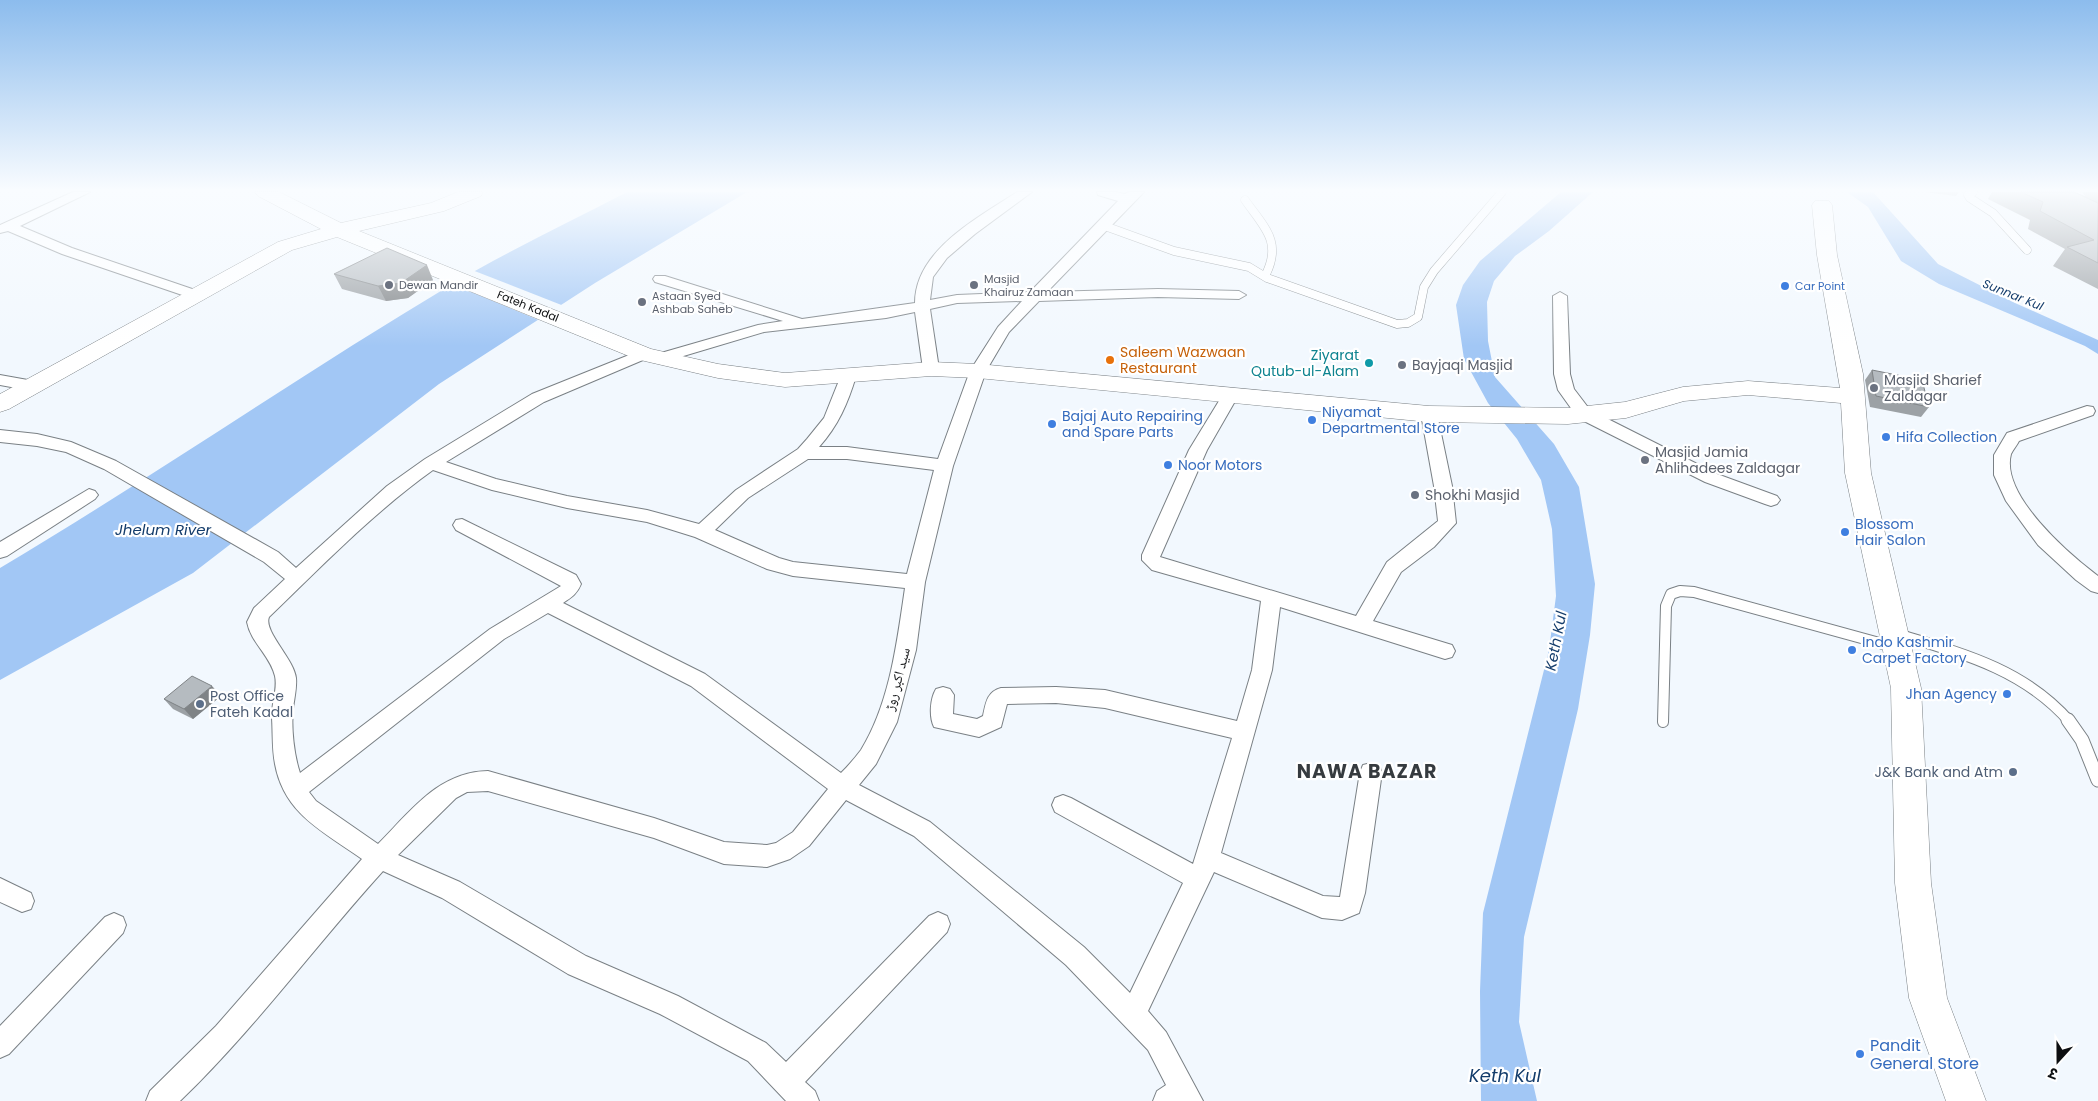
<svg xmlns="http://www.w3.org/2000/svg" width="2098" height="1101" font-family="Poppins,'Noto Naskh Arabic','Noto Sans Devanagari',sans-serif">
<rect width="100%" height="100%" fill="#f2f8fe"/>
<g fill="#a2c7f5">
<path d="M627,192H747L595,283L439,384L193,573L0,680V568C153,477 300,375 454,283C510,250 570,222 627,192Z"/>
<polygon points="1561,192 1593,192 1549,231 1515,256 1494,281 1487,302 1488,341 1495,377 1554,444 1579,487 1595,584 1590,635 1578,709 1524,937 1519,1022 1537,1101 1481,1101 1480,991 1483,913 1549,650 1556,596 1552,529 1541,480 1517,439 1488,403 1464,359 1456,305 1463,285 1480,261"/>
<polygon points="1847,192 1873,192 1938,264 2015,303 2098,340 2098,354 2085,346 1939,284 1901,261 1868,207"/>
</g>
<polygon fill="#f2f8fe" points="472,270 564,306 541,321 450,283"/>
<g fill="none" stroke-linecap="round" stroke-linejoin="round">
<g stroke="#7a8085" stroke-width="9">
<g id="lane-far2">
<polyline points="1973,192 1968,195 1970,198 1993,213 2027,250"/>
<path d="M1245,200C1264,227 1283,242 1265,276"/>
<polyline points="1102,225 1174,251 1249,267 1267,278 1397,324 1408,323 1418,317 1424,287 1434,271 1502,192"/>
</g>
</g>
<g stroke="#7a8085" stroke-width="12">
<g id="lane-far1">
<path d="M1897,634C1961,653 2024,669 2070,722"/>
<polyline points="1663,722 1666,606 1671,594 1680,591 1694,592 1894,647"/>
</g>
</g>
<g stroke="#7a8085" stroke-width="15">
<polyline id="lane" points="2068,720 2082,740 2098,780"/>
</g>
<g stroke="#7a8085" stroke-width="2">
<g id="street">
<polygon points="73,192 90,192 20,226 72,248 201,292 203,295 201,298 191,298 62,254 8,231 0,233 0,225"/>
<path d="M1017,192H1032L975,234L947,258L933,277L930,300L957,295L1030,292L1118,201L1098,195L1097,192H1116L1125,194L1129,192H1144L1047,292L1158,289L1239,291L1246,295L1239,299L1158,297L1039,301L1009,332L986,371L953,466L925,582L916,650L897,722L876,764L859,785L930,822L1084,947L1130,993L1183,883L1055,812L1052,805L1055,798L1063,795L1071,798L1193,864L1232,738L1105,708L1056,703L1007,704L1001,727L979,737L934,727C929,717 930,699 936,689L943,687L950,689L954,695L953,714L977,719L983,716C986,702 987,692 1001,688L1056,687L1105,690L1237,721L1252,670L1261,601L1152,570L1142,560V555L1189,450L1222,396L1224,392H1236L1238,396L1207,450L1160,557L1356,616L1387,562L1438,521L1434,486L1421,414L1423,410H1435L1437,414L1452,486L1456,523L1434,547L1401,572L1373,621L1452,645L1455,651L1452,657L1445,659L1280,607L1272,670L1221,853L1323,896L1340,897L1360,772L1363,765L1371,763L1379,765L1382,772L1365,893L1359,913L1342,920L1322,918L1214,872L1148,1011L1166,1032L1203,1101H1153L1157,1091L1166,1085L1148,1050L1066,965L914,836L846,800L809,846L790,859L767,867L724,864L654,838L488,791L467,792L456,798L398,855L460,882L586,956L678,996L766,1043L786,1062L929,916L938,912L947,916L950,924L947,932L805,1082L815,1091L819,1101H786L748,1061L660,1014L568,974L442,898L383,871C314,947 254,1030 180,1101H146L150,1091L216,1026L362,859C324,832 284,814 275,764C272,749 273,733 272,718C271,704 278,689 275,676C270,655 251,643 247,622L254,608L285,579L264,562L104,469L66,452L37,446L0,442V430L37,434L71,442L116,461L278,552L296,568L387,486L425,459L532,394L644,349L650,351L652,354L650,357L544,402L446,462L496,479L567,496L647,510L699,524L736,490L798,449L807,439L824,418L842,373H854L856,376C848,403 838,426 819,447H847L938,459L970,371L998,327L1022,301L957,303L930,309L939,369L931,374L923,369L915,312L886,318L764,332L660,363L654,361L652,358L654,355L758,325L783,321L655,282L653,279L655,276H665L802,319L915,303C915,250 978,218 1017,192ZM808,459H847L934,470L907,574L793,562L779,558L715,530L748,498ZM433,470L492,490L567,508L647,522L695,537L767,569L793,576L905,588C897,642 890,703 861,750C855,758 848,766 841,773L705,674L563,603C572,597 577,594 581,584L576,575L462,519L456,520L453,525L456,530L561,586L490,629L300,773C294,755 291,728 293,709C294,699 297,688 296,678C294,659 263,631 269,617C322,566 373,513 433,470ZM548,613L691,686L828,789L793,832L776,843L767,845L724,842L654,818L488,771C438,772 411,811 378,844L316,801L309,792L504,639Z"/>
<polygon points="1560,292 1567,296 1570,374 1574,389 1590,410 1717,474 1777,496 1780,500 1777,504 1771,506 1765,504 1705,482 1578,418 1558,390 1554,374 1553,296"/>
<polygon points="0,375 39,382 41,386 39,390 33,391 0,385"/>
<path d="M2087,406L2093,407L2095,411L2093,415L2019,441C2017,445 2013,450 2011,454C2000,495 2069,554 2098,576V593L2091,591L2076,580L2038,545L2006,501L1994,475V455L2007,433Z"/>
<polygon points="89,489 95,491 98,495 95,499 7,556 0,558 0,542"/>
<polygon points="0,878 31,893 34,901 31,909 22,912 0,902"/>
<polygon points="114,913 123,917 126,925 123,933 9,1054 0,1058 0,1026 105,917"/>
</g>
</g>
<g stroke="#7a8085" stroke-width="1">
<polygon id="secondary" points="255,192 279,192 341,223 431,203 458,192 483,192 481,196 444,211 359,231 651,349 718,364 785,373 931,362 978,364 1429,406 1568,408 1625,402 1683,387 1748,381 1840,388 1817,255 1812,205 1815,201 1829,201 1832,205 1837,255 1863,374 1871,473 1921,688 1931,883 1947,998 1986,1101 1946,1101 1909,998 1895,883 1891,688 1845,473 1841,403 1748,395 1684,401 1626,418 1568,424 1429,422 978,378 931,376 785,387 718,378 636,359 337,237 292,250 9,409 0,412 0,394 278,242 321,229 258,196"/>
</g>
<use href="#lane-far2" stroke="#fff" stroke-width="8"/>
<use href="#lane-far1" stroke="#fff" stroke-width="10"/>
<use href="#lane" stroke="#fff" stroke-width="13"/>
<use href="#street" fill="#fff" fill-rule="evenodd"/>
<use href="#secondary" fill="#fff" fill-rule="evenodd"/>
</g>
<g fill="#9ca1a5">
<polygon points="1924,192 1959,192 1956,196"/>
<polygon points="1992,192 2074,192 2085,196 2082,192 2098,192 2098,289 2053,266 2065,249 2028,229 2030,220 1988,199"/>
<polygon points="334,274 433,280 408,298 386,301 342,289"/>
<polygon points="1872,370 1929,407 1921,417 1870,407 1865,380"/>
<polygon points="221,696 193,719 173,709 164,699"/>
</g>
<g fill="#7f8386">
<polygon points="427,265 433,280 408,298 386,301 378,286"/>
<polygon points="212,686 221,696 193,719 184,709"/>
</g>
<g fill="#b5bbc0" stroke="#7f8386">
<polygon points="2021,192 2074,192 2098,203 2098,263 2067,247 2094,240 2040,211 2043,202"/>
<polygon points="387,248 427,265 401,283 378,286 334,274"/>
<polygon points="1872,370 1922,380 1929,407 1876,396"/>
<polygon points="192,676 212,686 184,709 164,699"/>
</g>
<linearGradient id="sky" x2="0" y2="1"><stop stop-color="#8cbced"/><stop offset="0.55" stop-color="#f9fcff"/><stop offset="1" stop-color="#f9fcff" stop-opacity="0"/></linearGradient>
<rect width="2098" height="346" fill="url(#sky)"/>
<g fill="#6b7280" stroke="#fff" stroke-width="2">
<circle cx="389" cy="285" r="5"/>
<circle cx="974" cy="285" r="5"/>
<circle cx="642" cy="302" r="5"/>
<circle cx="1402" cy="365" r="5"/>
<circle cx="1874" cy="388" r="5"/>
<circle cx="1645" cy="460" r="5"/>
<circle cx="1415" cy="495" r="5"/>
</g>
<g fill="#3f7fe0" stroke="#fff" stroke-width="2">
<circle cx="1785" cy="286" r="5"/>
<circle cx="1312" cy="420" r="5"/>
<circle cx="1052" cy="424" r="5"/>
<circle cx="1886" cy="437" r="5"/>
<circle cx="1168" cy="465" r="5"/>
<circle cx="1845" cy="532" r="5"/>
<circle cx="1852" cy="650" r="5"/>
<circle cx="2007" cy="694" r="5"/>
<circle cx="1860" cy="1054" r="5"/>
</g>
<circle fill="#e8710a" stroke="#fff" stroke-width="2" cx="1110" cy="360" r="5"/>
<circle fill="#0f9aa8" stroke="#fff" stroke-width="2" cx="1369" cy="363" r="5"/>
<g fill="#5c6f8a" stroke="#fff" stroke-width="2">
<circle cx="200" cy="704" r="5"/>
<circle cx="2013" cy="772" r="5"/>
</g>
<g text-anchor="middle" stroke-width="4.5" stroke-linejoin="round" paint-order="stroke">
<g font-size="11" fill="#5b616d" stroke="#fff" text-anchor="start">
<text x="984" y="283">Masjid<tspan x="984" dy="13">Khairuz Zamaan</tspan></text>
<text x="399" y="289">Dewan Mandir</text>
<text x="652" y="300">Astaan Syed<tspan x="652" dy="13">Ashbab Saheb</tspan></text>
</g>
<g font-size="11" fill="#366cbe" stroke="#fff" text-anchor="start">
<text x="1795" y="290">Car Point</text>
</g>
<g font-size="11" fill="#0d0f11" stroke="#fff">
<text transform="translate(528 306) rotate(22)" y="4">Fateh Kadal</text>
</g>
<g font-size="12" font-style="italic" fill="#133c6b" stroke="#fff">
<text transform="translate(2013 295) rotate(22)" y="4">Sunnar Kul</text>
</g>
<g font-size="14" fill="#c56008" stroke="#fff" text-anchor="start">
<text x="1120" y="357">Saleem Wazwaan<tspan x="1120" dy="16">Restaurant</tspan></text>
</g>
<g font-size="14" fill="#0d838f" stroke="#fff" text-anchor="end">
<text x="1359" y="360">Ziyarat<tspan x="1359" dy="16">Qutub-ul-Alam</tspan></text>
</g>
<g font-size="14" fill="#5b616d" stroke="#fff" text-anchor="start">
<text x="1412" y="370">Bayjaqi Masjid</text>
<text x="1884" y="385">Masjid Sharief<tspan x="1884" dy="16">Zaldagar</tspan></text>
<text x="1655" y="457">Masjid Jamia<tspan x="1655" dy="16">Ahlihadees Zaldagar</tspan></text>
<text x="1425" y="500">Shokhi Masjid</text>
</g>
<g font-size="14" fill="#366cbe" stroke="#fff" text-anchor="start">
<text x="1322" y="417">Niyamat<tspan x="1322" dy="16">Departmental Store</tspan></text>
<text x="1062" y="421">Bajaj Auto Repairing<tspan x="1062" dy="16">and Spare Parts</tspan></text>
<text x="1896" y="442">Hifa Collection</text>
<text x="1178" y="470">Noor Motors</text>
<text x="1855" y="529">Blossom<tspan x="1855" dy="16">Hair Salon</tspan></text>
<text x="1862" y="647">Indo Kashmir<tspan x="1862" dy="16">Carpet Factory</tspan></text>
<text x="1997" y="699" text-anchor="end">Jhan Agency</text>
</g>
<g font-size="14" fill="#0d0f11" stroke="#fff">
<text transform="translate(897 679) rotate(-75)" y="5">سید اکبر روڑ</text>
</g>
<g font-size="14" fill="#4e5e75" stroke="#fff" text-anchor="start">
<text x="210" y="701">Post Office<tspan x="210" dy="16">Fateh Kadal</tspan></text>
<text x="2003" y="777" text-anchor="end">J&amp;K Bank and Atm</text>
</g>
<g font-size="15" font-style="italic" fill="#133c6b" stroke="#fff">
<text x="163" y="535">Jhelum River</text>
<text transform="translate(1556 641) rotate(-79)" y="5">Keth Kul</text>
</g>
<g font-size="16" fill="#366cbe" stroke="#fff" text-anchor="start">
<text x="1870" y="1051">Pandit<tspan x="1870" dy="18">General Store</tspan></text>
</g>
<g font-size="18" font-style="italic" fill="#133c6b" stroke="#fff">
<text x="1505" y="1082">Keth Kul</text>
</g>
<g font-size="19" font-weight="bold" letter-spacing="1" fill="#363b3f" stroke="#fff">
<text x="1367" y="778">NAWA BAZAR</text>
</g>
</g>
<g transform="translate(2058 1061) rotate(201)" stroke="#ffffff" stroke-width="4" paint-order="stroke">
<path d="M0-4L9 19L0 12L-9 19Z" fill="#0d0f11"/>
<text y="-8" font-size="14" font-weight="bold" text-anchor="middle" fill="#0d0f11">उ</text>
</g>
</svg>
